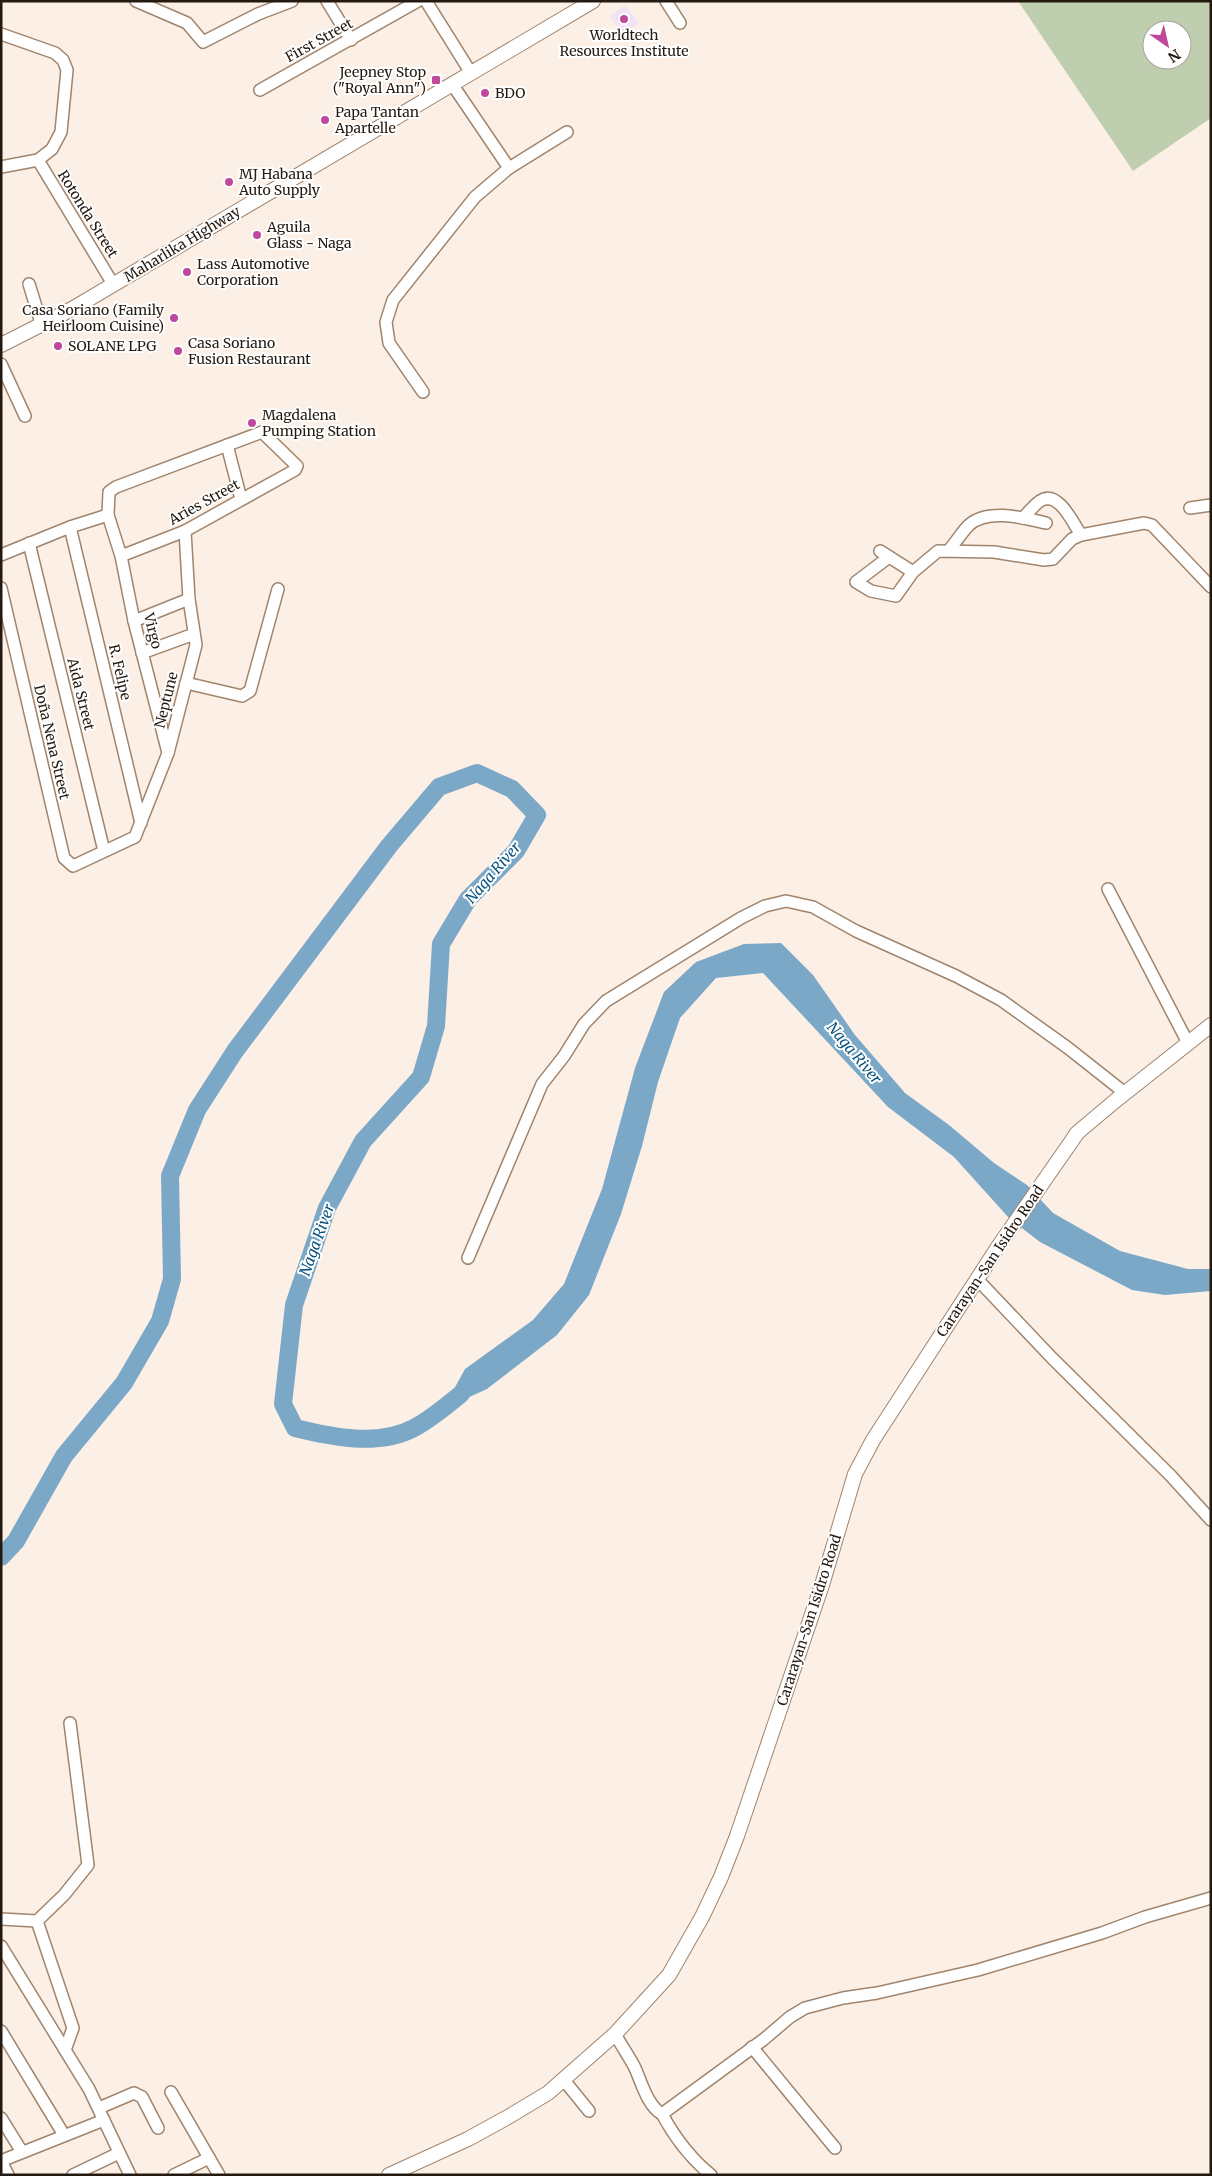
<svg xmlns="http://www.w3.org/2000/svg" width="1212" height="2176" font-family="Merriweather,serif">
<rect width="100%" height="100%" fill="#fcefe5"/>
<polygon fill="#f2e2f5" points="625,5 639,23 622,34 610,16"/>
<path fill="#bfceae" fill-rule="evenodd" d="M1018,1H1211V118L1133,171ZM1152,30H1182V60H1152Z"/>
<polygon fill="#7ca8c8" points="781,943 813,975 855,1035 905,1093 949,1125 994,1163 1027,1185 1053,1213 1120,1251 1188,1269 1211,1269 1211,1291 1165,1295 1132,1290 1040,1242 1009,1218 954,1157 888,1107 763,973 716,978 680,1018 658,1082 642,1146 621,1214 589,1295 557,1335 487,1389 443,1409 465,1369 533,1320 564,1284 602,1189 635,1068 664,992 696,962 744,944"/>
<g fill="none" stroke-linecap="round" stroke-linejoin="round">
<path stroke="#7ca8c8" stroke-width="18" d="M1,1557L16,1541L64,1456L124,1383L160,1321L172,1279L170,1176L197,1110L235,1051L389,846L439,787L477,773L512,789L537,815L516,851L468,899L441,944L436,1026L421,1077L363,1141L327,1208L294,1305L283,1404L295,1428C332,1437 378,1447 414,1428C431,1419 446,1406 461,1394"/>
<g stroke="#a0846c" stroke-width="14">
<g id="minor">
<polyline points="136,1 187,23 203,42 258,14 292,1"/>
<polyline points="327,1 351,40"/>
<polyline points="426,1 471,73"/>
<polyline points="666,1 680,23"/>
<polyline points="1,34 55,53 63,60 67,70 61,132 52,149 38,160 1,167"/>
<polyline points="260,90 418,1"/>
<polyline points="38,160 113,284"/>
<polyline points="509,168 567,132"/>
<polyline points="29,284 42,326"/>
<polyline points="1,364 25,416"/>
<polyline points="423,392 389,343 386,322 393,300 475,197 509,168 452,84"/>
<polyline points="227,445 241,499"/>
<polyline points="1190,508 1211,505"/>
<path d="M1023,518C1028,513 1034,505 1040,501C1058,489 1073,523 1081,535"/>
<polyline points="70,527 141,823"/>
<polyline points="29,543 104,851"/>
<path d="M949,550C956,542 962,532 969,525C988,508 1024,518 1046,523"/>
<polyline points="880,551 913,572 938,551 994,552 1044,560 1053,559 1072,539 1081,535 1144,523 1152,525 1211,587"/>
<polyline points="1,555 70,527 108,515"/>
<polyline points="121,556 185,531 295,470 297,466 262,432 116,487 109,492 108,515 121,556 134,621 168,753"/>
<polyline points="889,557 856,582 871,591 896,596 913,572"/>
<polyline points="1,588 64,858 73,866 135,837 168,753 196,645 189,599 185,531"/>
<polyline points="134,621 189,599"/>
<polyline points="142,653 194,634"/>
<polyline points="186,683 242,696 250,691 278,589"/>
<polyline points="1108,889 1188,1043"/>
<polyline points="468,1258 542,1084 564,1056 584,1024 606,1001 741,918 765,906 786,901 813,907 856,931 956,976 1001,1000 1068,1048 1125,1093"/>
<polyline points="977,1279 1052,1358 1171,1476 1211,1520"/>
<polyline points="1,1919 37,1921 64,1895 88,1865 70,1723"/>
<polyline points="37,1921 73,2028 65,2050"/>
<polyline points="1,1946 89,2089 130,2175"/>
<polyline points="1,2031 64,2135"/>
<path d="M615,2034C621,2045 628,2055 634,2066C641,2080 647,2106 662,2114L763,2040L790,2017L805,2008L843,1998L877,1993L978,1970L1102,1933L1145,1917L1211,1898"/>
<polyline points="752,2047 835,2148"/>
<polyline points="563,2079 589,2111"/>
<polyline points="171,2092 219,2175"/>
<polyline points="99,2108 134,2093 142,2097 158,2128"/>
<path d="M662,2114C675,2138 689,2157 711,2175"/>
<polyline points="1,2118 22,2152"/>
<polyline points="1,2161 104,2120"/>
<polyline points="1,2161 8,2175"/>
<polyline points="73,2175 119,2153"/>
<polyline points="174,2175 209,2158"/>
</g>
</g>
<g stroke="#a0846c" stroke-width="16">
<g id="major">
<polyline points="1,345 72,309 593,1"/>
<polyline points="389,2175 468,2139 508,2117 548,2093 615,2034 669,1975 702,1917 721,1877 737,1836 822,1585 855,1474 873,1440 998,1247 1071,1142 1077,1133 1115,1101 1211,1025"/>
</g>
</g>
<use href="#minor" stroke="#fff" stroke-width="11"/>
<use href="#major" stroke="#fff" stroke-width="14"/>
</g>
<g fill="#bf489d" stroke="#fff" stroke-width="2">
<circle cx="624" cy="19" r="5"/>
<rect x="431" y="75" width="10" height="10" rx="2.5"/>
<circle cx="485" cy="93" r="5"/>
<circle cx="325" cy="120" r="5"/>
<circle cx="229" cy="182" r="5"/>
<circle cx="257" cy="235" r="5"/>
<circle cx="187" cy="272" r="5"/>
<circle cx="174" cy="318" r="5"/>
<circle cx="58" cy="346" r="5"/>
<circle cx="178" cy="351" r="5"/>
<circle cx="252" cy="423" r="5"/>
</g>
<g text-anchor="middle" stroke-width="4" stroke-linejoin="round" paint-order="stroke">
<g font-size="14" fill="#241a10" stroke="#fff" text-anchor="start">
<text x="624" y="40" text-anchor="middle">Worldtech<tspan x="624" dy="16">Resources Institute</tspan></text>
<text x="426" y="77" text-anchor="end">Jeepney Stop<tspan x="426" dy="16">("Royal Ann")</tspan></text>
<text x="495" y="98">BDO</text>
<text x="335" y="117">Papa Tantan<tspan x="335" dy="16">Apartelle</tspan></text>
<text x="239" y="179">MJ Habana<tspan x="239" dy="16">Auto Supply</tspan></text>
<text x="267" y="232">Aguila<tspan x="267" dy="16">Glass - Naga</tspan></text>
<text x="197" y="269">Lass Automotive<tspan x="197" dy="16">Corporation</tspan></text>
<text x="164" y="315" text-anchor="end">Casa Soriano (Family<tspan x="164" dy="16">Heirloom Cuisine)</tspan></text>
<text x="188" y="348">Casa Soriano<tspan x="188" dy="16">Fusion Restaurant</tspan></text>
<text x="68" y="351">SOLANE LPG</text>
<text x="262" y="420">Magdalena<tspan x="262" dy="16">Pumping Station</tspan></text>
</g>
<g font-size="14" fill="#241a10" stroke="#fff">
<text transform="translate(319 40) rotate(-29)" y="5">First Street</text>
<text transform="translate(88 214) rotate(58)" y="5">Rotonda Street</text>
<text transform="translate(182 244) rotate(-31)" y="5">Maharlika Highway</text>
<text transform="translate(204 502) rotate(-29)" y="5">Aries Street</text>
<text transform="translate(153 631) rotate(76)" y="5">Virgo</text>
<text transform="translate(120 672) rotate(77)" y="5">R. Felipe</text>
<text transform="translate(81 694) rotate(76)" y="5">Aida Street</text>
<text transform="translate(166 700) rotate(-76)" y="5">Neptune</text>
<text transform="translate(52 742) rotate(77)" y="5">Doña Nena Street</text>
<text transform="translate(990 1261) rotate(-56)" y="5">Cararayan-San Isidro Road</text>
<text transform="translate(809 1620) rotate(-72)" y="5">Cararayan-San Isidro Road</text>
</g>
<g font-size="15" font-style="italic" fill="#05537e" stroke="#fff">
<text transform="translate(493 873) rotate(-49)" y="5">Naga River</text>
<text transform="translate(854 1053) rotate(50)" y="5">Naga River</text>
<text transform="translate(317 1240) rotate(-70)" y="5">Naga River</text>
</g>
</g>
<rect width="1212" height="2176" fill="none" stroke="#241a10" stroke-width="5"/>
<g transform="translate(1167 45) rotate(146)"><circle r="24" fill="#ffffff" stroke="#a7a39f"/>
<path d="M0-4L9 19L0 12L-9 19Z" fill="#bf489d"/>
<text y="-8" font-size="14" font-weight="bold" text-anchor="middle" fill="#241a10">N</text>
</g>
</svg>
